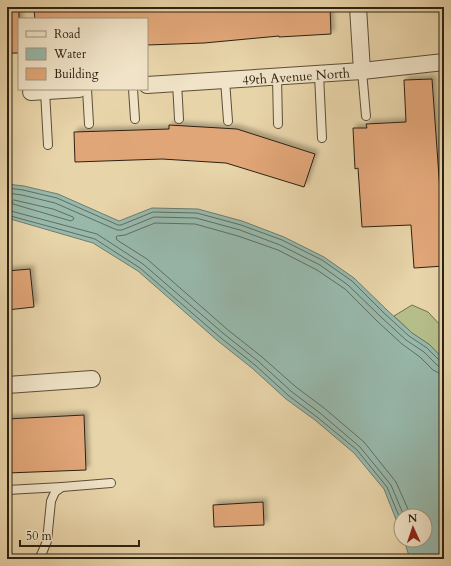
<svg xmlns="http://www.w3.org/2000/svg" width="451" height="566" font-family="Cardo,serif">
<defs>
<filter id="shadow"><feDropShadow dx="3.5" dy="-3.5" stdDeviation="2" flood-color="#0004"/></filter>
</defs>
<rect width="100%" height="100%" fill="#e8d4a9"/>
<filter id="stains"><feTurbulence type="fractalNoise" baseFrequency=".005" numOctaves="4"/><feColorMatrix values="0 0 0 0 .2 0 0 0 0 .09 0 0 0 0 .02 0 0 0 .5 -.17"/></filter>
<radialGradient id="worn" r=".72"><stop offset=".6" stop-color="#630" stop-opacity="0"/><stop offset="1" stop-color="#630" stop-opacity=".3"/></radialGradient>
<polygon fill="#b5bd89" stroke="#71704e" points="412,305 428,312 444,329 444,360 430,345 412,333 394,316"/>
<polygon fill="#97b8ab" stroke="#6d7c6e" points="7,184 24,186 58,194 119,221 152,208 198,209 242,221 284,237 324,257 354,278 387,310 412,333 430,345 444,360 444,559 410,559 404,540 425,540 425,516 401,516 401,532 384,489 354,453 315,420 286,399 252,368 218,341 138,271 93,243 7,218"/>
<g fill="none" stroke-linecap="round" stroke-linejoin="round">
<g stroke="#626d5f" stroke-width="1">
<polyline points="7,188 23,190 57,198 118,225 121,225 153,212 197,213 241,225 282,240 322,260 352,281 384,313 409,336 427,348 440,361 444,362"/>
<polyline points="7,193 22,195 55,203 117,230 122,230 154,217 196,218 240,230 280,245 320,265 348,285 381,317 406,340 424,352 437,365 440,367 444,367"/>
<polygon points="14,200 53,209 73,217 74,219 71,221 13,204 12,202"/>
<polyline points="7,210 97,234 143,264 224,334 258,361 292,392 320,413 360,447 391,485 404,516"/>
<polyline points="7,215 95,239 140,268 221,338 255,365 289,396 317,417 357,450 387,487 401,521"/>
<polyline points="411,516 396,482 364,442 324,408 296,387 262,357 228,330 147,259 117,240 116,237 117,236 125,235 155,223 195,224 238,236 278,250 317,270 345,289 377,321 402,344 420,357 433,370 439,373 444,373"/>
</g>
</g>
<g fill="#e1a678" stroke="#2d2213" filter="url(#shadow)">
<polygon points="65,7 330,7 331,34 279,37 279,36 204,43 147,45 147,19 35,19 34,10"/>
<polygon points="19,10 19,53 7,53 7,11"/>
<polygon points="432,79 444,247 444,266 414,268 411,225 362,227 358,168 355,169 353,128 367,128 366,124 406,122 404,80"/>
<polygon points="169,125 237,129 315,154 304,187 226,163 162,159 75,162 74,132 169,129"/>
<polygon points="30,269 34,307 7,310 7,271"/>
<polygon points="84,415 86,470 7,473 7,419"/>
<polygon points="263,502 264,525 214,527 213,505"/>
</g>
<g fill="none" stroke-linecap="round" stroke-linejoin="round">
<g stroke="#5c4e38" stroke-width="10">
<g id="lane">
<polyline points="362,71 366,116"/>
<polyline points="319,74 322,138"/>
<polyline points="277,77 278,124"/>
<polyline points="225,80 228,121"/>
<polyline points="177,83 179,119"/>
<polyline points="87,89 89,124"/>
<polyline points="133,89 135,119"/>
<polyline points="45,91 48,145"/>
<polyline points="7,490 62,487"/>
<polyline points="39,559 42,553 47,541 51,501 55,492 62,487 111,483"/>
</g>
</g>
<g stroke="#5c4e38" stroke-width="18">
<g id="street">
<polyline points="358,7 362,71"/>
<polyline points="147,85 362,71 444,62"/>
<polyline points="31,92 79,89"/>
<polyline points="7,385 92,379"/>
</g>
</g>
<use href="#lane" stroke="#f0e3c7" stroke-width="8"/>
<use href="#street" stroke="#f0e3c7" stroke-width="16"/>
</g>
<g text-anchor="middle" stroke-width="3" stroke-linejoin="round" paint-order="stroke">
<g font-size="13" fill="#2d2213" stroke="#f0e3c7">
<text transform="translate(296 76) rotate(-4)" y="5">49th Avenue North</text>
</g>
</g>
<rect width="451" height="566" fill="none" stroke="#e8d4a9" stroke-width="24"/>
<rect x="8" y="8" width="435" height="550" fill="none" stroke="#2d2213" stroke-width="2"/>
<rect x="12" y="12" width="427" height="542" fill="none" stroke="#2d2213"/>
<rect x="18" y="18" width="130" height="72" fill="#f0e3c7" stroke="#a2967f"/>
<rect x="26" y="31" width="20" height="6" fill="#f0e3c7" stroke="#a2967f"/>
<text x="54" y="38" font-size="12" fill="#2d2213">Road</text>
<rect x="26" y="48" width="20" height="12" fill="#97b8ab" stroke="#a2967f"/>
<text x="54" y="58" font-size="12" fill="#2d2213">Water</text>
<rect x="26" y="68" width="20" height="12" fill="#e1a678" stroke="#a2967f"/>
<text x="54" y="78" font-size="12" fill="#2d2213">Building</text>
<g transform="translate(413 528) rotate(357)"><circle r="19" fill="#f0e3c7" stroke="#a2967f"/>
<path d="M0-3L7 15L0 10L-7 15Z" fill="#8f2418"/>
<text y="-6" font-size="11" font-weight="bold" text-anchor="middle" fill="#2d2213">N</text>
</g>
<path d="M20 540v6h119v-6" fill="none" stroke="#2d2213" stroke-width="2"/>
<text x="26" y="540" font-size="12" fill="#2d2213" stroke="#f0e3c7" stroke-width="3" paint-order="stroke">50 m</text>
<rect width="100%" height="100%" filter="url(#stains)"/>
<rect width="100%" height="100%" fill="url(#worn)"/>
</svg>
